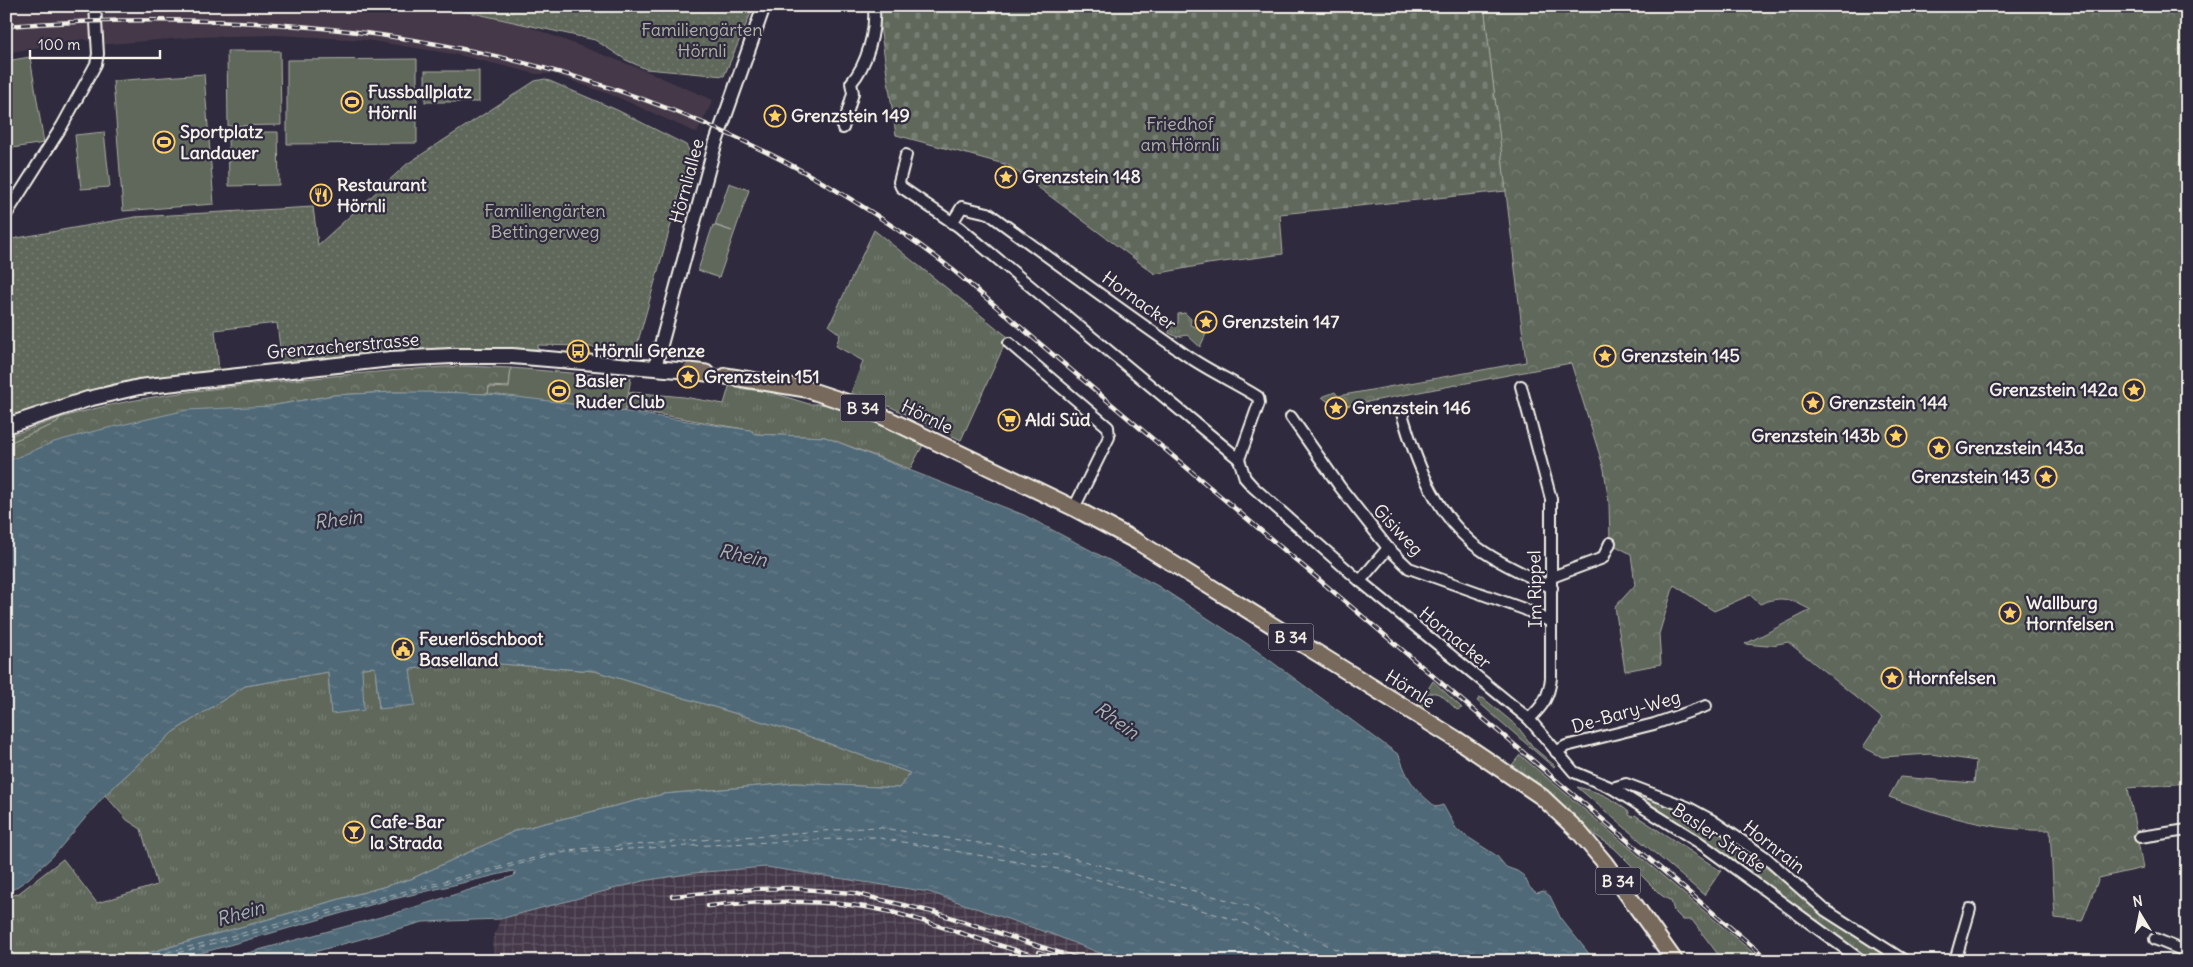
<svg xmlns="http://www.w3.org/2000/svg" width="2193" height="967" font-family="Delius,sans-serif">
<defs>
<pattern id="industrial-grid" width="8" height="8" patternUnits="userSpaceOnUse" patternTransform="scale(1.25)"><rect width="8" height="8" fill="#443949"/><path d="M0 4h8M4 0v8" fill="none" stroke="#605663"/></pattern>
<pattern id="grass-tufts" width="24" height="20" patternUnits="userSpaceOnUse" patternTransform="scale(1.25)"><rect width="24" height="20" fill="#60685c"/><path d="M3 7l-1-3M5 7V3M7 7l1-3M15 17l-1-3M17 17v-4M19 17l1-3" fill="none" stroke="#777e73"/></pattern>
<pattern id="forest-crowns" width="20" height="18" patternUnits="userSpaceOnUse" patternTransform="scale(1.25)"><rect width="20" height="18" fill="#60685c"/><path d="M2 6a3 3 0 1 1 6 0M12 15a3 3 0 1 1 6 0" fill="none" stroke="#777e73"/></pattern>
<pattern id="cemetery-stones" width="16" height="16" patternUnits="userSpaceOnUse" patternTransform="scale(1.25)"><rect width="16" height="16" fill="#60685c"/><path d="M2 7V4a2 2 0 0 1 4 0v3zM10 15v-3a2 2 0 0 1 4 0v3z" fill="#777e73"/></pattern>
<pattern id="garden-dots" width="8" height="8" patternUnits="userSpaceOnUse" patternTransform="scale(1.25)"><rect width="8" height="8" fill="#60685c"/><path d="M2 2h.1M6 6h.1" fill="none" stroke="#777e73" stroke-width="1.8" stroke-linecap="round"/></pattern>
<pattern id="water-ripples" width="26" height="14" patternUnits="userSpaceOnUse" patternTransform="scale(1.25)"><rect width="26" height="14" fill="#506978"/><path d="M2 4q2-2 4 0t4 0M15 11q2-2 4 0t4 0" fill="none" stroke="#6a7f8b"/></pattern>
</defs>
<rect width="100%" height="100%" fill="#2f2a3d"/>
<filter id="ink" filterUnits="userSpaceOnUse"><feTurbulence type="fractalNoise" baseFrequency=".02" numOctaves="2"/><feDisplacementMap in="SourceGraphic" scale="10" xChannelSelector="R" yChannelSelector="G"/><feConvolveMatrix kernelMatrix="1 2 1 2 8 2 1 2 1" color-interpolation-filters="sRGB"/></filter>
<g filter="url(#ink)">
<polygon fill="#443949" points="6,6 441,6 519,23 646,71 713,100 697,133 617,97 553,74 536,74 459,55 366,40 276,35 197,37 97,45 84,39 6,53"/>
<polygon fill="url(#industrial-grid)" points="766,867 929,892 1054,935 1120,961 494,961 492,942 500,919 643,881 693,873"/>
<g fill="url(#grass-tufts)" stroke="#aaaca2">
<polygon points="874,230 1008,337 961,440 880,402 851,393 863,361 836,346 840,334 829,326"/>
<polygon points="1185,313 1191,319 1190,325 1202,329 1206,334 1200,347 1187,335 1177,337 1169,333 1170,327 1178,323 1178,314"/>
<polygon points="732,377 737,378 736,388 770,392 809,404 830,404 862,416 923,445 910,469 825,437 755,434 750,430 627,409 630,392 684,397 724,404"/>
<polygon points="60,418 57,423 6,444 6,437"/>
<polygon points="473,662 595,671 800,733 910,773 899,788 795,783 664,794 517,830 411,879 120,961 6,961 6,898 19,893 63,859 97,903 157,885 141,829 127,820 105,795 173,732 245,686 328,672 331,713 362,668 375,667 379,709 410,669"/>
<path d="M1433,681L1462,708L1457,710C1446,700 1433,681 1422,703L1424,709L1418,705Z"/>
<polygon points="1479,698 1483,698 1517,726 1534,748 1555,766 1553,767 1477,701"/>
<polygon points="1520,755 1763,961 1723,961 1692,920 1683,920 1674,911 1671,901 1661,895 1614,848 1582,826 1542,787 1512,765"/>
<path d="M1577,787C1602,793 1609,796 1629,812V815L1633,817L1635,815L1721,871L1704,895Z"/>
<polygon points="1630,790 1678,807 1731,840 1817,908 1860,939 1897,961 1871,961 1710,843"/>
</g>
<g fill="url(#forest-crowns)" stroke="#aaaca2">
<path d="M1484,6H2187V783L2128,788L2143,868L2099,878L2082,921L2055,918L2050,830C1994,832 1941,815 1889,797L1900,777L1974,783L1976,761L1931,754L1882,757L1863,747L1882,718L1788,642L1767,646L1745,644L1811,610C1789,599 1783,595 1760,604L1750,595L1714,611L1674,585L1659,634L1661,664L1625,671L1615,607L1635,585L1631,554L1610,543L1609,504L1604,469L1571,363L1336,408L1322,397L1335,392L1338,396L1526,362Z"/>
<path d="M465,366L511,368L509,387L489,386L488,394L393,392L334,395L270,406L12,459L6,462V444L57,423L60,418C130,397 193,391 265,383C332,376 398,369 465,366Z"/>
</g>
<polygon fill="url(#cemetery-stones)" stroke="#aaaca2" points="877,6 1484,6 1506,191 1280,214 1283,254 1208,264 1155,274 1008,165 896,135"/>
<g fill="url(#garden-dots)" stroke="#aaaca2">
<polygon points="441,6 754,6 724,76 646,69 626,60 595,40"/>
<polygon points="545,79 617,110 686,145 691,154 635,352 581,346 538,345 538,349 456,349 453,345 448,349 396,352 282,364 277,323 215,330 219,371 140,379 110,385 6,417 6,240 135,217 313,207 318,245 407,164 535,81"/>
</g>
<g fill="#60685c" stroke="#aaaca2">
<polygon points="227,51 280,51 281,125 228,126"/>
<polygon points="30,57 44,143 6,149 6,61"/>
<polygon points="417,59 417,143 287,144 287,60"/>
<rect x="425" y="71" width="54" height="31"/>
<polygon points="204,74 214,204 123,211 113,81"/>
<polygon points="104,132 110,187 81,189 75,135"/>
<polygon points="228,132 278,132 279,185 229,186"/>
<polygon points="729,183 749,190 719,278 698,270 713,225 732,231 715,225"/>
<polygon points="511,368 631,378 625,411 488,394 489,387 509,388"/>
</g>
<path fill="url(#water-ripples)" stroke="#929fa5" d="M393,392C431,392 470,392 508,396C589,405 669,419 750,430L755,434L825,437L1024,515L1158,586L1246,643L1399,755C1408,781 1415,790 1436,807L1443,805L1457,830L1497,856L1506,867L1517,871L1524,876L1530,888L1537,893L1543,891L1550,896L1561,919L1595,961H1120L1054,935L929,892L766,867L693,873L643,881L500,919L423,922L281,961H218L399,912L514,876L515,873L513,871L381,902L173,961H120L411,879L517,830L664,794L795,783L899,788L910,773L800,733L595,671L473,662L410,669L415,705L379,709L375,667L362,668L364,710L331,714L328,672L245,686L173,732L105,795L53,856L27,880L6,894V462L54,442L95,431L187,410L270,406L334,395Z"/>
<g fill="none" stroke-linecap="round" stroke-linejoin="round">
<g stroke="#aab4b6" stroke-width="1" stroke-dasharray="6 5" stroke-linecap="butt">
<polyline points="134,961 565,850 876,827 1069,857 1246,905 1360,961"/>
<polyline points="146,961 566,852 874,837 1064,870 1239,921 1329,961"/>
</g>
<polyline stroke="#4d4857" stroke-width="15" stroke-dasharray="15 8" stroke-linecap="butt" points="706,373 726,376"/>
<g stroke="#f4f1e8" stroke-width="14">
<g id="minor">
<path d="M843,128L853,93L851,83C867,65 876,32 874,6"/>
<polyline points="906,155 899,182 901,187 959,227 1239,459"/>
<polyline points="6,215 62,126 96,64 98,54 95,6"/>
<path d="M952,223L962,207L988,213C1054,261 1119,309 1186,355C1209,371 1234,382 1258,397L1259,403L1239,459L1245,478L1253,487L1360,581L1529,719L1574,772L1612,788L1700,843L1862,961"/>
<polyline points="1009,343 1108,427 1109,437 1074,508"/>
<path d="M1521,386L1551,499V678C1549,697 1543,706 1529,719"/>
<path d="M1401,410C1415,459 1433,509 1472,543C1492,560 1529,576 1552,588"/>
<polyline points="1291,417 1340,487 1388,548 1409,568 1524,609 1551,622"/>
<polyline points="1552,577 1603,558 1610,543"/>
<polyline points="1360,581 1388,548"/>
<polyline points="1556,752 1566,746 1654,724 1706,706"/>
<polyline points="1612,788 1626,784 1687,807 1713,821 1764,856 1825,910 1905,961"/>
<polyline points="2140,837 2187,830"/>
<polyline points="2155,939 2187,952"/>
<polyline points="1955,961 1970,909"/>
</g>
</g>
<g stroke="#f4f1e8" stroke-width="16">
<polyline id="tertiary" points="655,367 715,145 764,6"/>
</g>
<g stroke="#f4f1e8" stroke-width="18">
<polyline id="secondary" points="6,426 88,399 139,387 391,359 452,356 512,356 690,371"/>
</g>
<g stroke="#f4f1e8" stroke-width="19">
<g id="primary">
<polyline points="690,371 706,373"/>
<polyline points="726,376 806,389 867,409 1074,508 1138,542 1456,739 1542,797 1579,832 1605,863 1675,961"/>
</g>
</g>
<use href="#minor" stroke="#2f2a3d" stroke-width="10"/>
<use href="#tertiary" stroke="#2f2a3d" stroke-width="12"/>
<use href="#secondary" stroke="#2f2a3d" stroke-width="14"/>
<use href="#primary" stroke="#77695c" stroke-width="15"/>
<g stroke="#f4f1e8" stroke-width="4.5">
<g id="rail">
<path d="M6,26C350,0 679,57 953,270L1770,961"/>
<polyline points="672,896 754,889 789,888 853,893 937,913 1085,961"/>
<path d="M708,906C768,900 832,898 891,912C943,925 993,946 1045,958"/>
<polyline points="1039,952 1062,961"/>
</g>
</g>
<use href="#rail" stroke="#2f2a3d" stroke-width="2.5" stroke-dasharray="8" stroke-linecap="butt"/>
</g>
</g>
<defs>
<g id="stadium-ring" transform="scale(1.125)"><circle r="9.5" fill="#2f2a3d" stroke="#ffd166" stroke-width="1.5"/><path d="M0-5a6.5 5 0 1 0 0 10a6.5 5 0 1 0 0-10ZM-3.5-1.8h7v3.6h-7Z" fill="#ffd166"/></g>
<g id="sight-ring" transform="scale(1.125)"><circle r="9.5" fill="#2f2a3d" stroke="#ffd166" stroke-width="1.5"/><path d="M0-6L1.8-2.2L6-1.7L2.9 1.2L3.7 5.4L0 3.3L-3.7 5.4L-2.9 1.2L-6-1.7L-1.8-2.2Z" fill="#ffd166"/></g>
<g id="restaurant-ring" transform="scale(1.125)"><circle r="9.5" fill="#2f2a3d" stroke="#ffd166" stroke-width="1.5"/><path d="M-5-6h1v4h1v-4h1v4h1v-4h1v5L-1.5 .5V6h-2V.5L-5-1ZM5-6V6H3V1.5H1.5Q1.5-4 5-6Z" fill="#ffd166"/></g>
<g id="bus-ring" transform="scale(1.125)"><circle r="9.5" fill="#2f2a3d" stroke="#ffd166" stroke-width="1.5"/><path d="M-5-6H5V4H4V6H2V4H-2V6H-4V4H-5ZM-3.5-4V0h7V-4ZM-3.5 1.2v1.5H-2V1.2ZM2 1.2v1.5H3.5V1.2Z" fill="#ffd166"/></g>
<g id="supermarket-ring" transform="scale(1.125)"><circle r="9.5" fill="#2f2a3d" stroke="#ffd166" stroke-width="1.5"/><path d="M-6-5.5h2.5l.6 2H6L4.5 2H-2.5L-4.4-4H-6ZM-1.5 3.2a1.3 1.3 0 1 0 .1 0ZM3 3.2a1.3 1.3 0 1 0 .1 0Z" fill="#ffd166"/></g>
<g id="civic-ring" transform="scale(1.125)"><circle r="9.5" fill="#2f2a3d" stroke="#ffd166" stroke-width="1.5"/><path d="M-.6-6.5H3V-4.5H.6V-3L4-1V1h2V6H-6V1h2V-1L-.6-3ZM-1.2 2.5V6h2.4V2.5Z" fill="#ffd166"/></g>
<g id="bar-ring" transform="scale(1.125)"><circle r="9.5" fill="#2f2a3d" stroke="#ffd166" stroke-width="1.5"/><path d="M-6-5H6L.8 .8V4.5H3.5V6h-7V4.5H-.8V.8Z" fill="#ffd166"/></g>
</defs>
<g fill-rule="evenodd">
<use href="#stadium-ring" x="352" y="102"/>
<use href="#sight-ring" x="775" y="116"/>
<use href="#stadium-ring" x="164" y="142"/>
<use href="#sight-ring" x="1006" y="177"/>
<use href="#restaurant-ring" x="321" y="195"/>
<use href="#sight-ring" x="1206" y="322"/>
<use href="#bus-ring" x="578" y="351"/>
<use href="#sight-ring" x="1605" y="356"/>
<use href="#sight-ring" x="688" y="377"/>
<use href="#sight-ring" x="2134" y="390"/>
<use href="#stadium-ring" x="559" y="391"/>
<use href="#sight-ring" x="1813" y="403"/>
<use href="#sight-ring" x="1336" y="408"/>
<use href="#supermarket-ring" x="1009" y="420"/>
<use href="#sight-ring" x="1896" y="436"/>
<use href="#sight-ring" x="1939" y="448"/>
<use href="#sight-ring" x="2046" y="477"/>
<use href="#sight-ring" x="2010" y="613"/>
<use href="#civic-ring" x="403" y="649"/>
<use href="#sight-ring" x="1892" y="678"/>
<use href="#bar-ring" x="354" y="832"/>
</g>
<g text-anchor="middle" stroke-width="4.5" stroke-linejoin="round" paint-order="stroke">
<g fill="#2f2a3d" stroke="#b9b5b5" stroke-width="1">
<rect x="840.5" y="394.5" width="45" height="27" rx="4"/>
<rect x="1268.5" y="623.5" width="45" height="27" rx="4"/>
<rect x="1595.5" y="867.5" width="45" height="27" rx="4"/>
</g>
<g font-size="16" font-weight="bold" fill="#f4f1e8">
<text x="863" y="414">B 34</text>
<text x="1291" y="643">B 34</text>
<text x="1618" y="887">B 34</text>
</g>
<g font-size="18" fill="#b1b3a9" stroke="#2f2a3d">
<text x="702" y="36">Familiengärten<tspan x="702" dy="21">Hörnli</tspan></text>
<text x="1180" y="130">Friedhof<tspan x="1180" dy="21">am Hörnli</tspan></text>
<text x="545" y="217">Familiengärten<tspan x="545" dy="21">Bettingerweg</tspan></text>
</g>
<g font-size="18" font-weight="bold" fill="#f4f1e8" stroke="#2f2a3d" text-anchor="start">
<text x="368" y="98">Fussballplatz<tspan x="368" dy="21">Hörnli</tspan></text>
<text x="791" y="122">Grenzstein 149</text>
<text x="180" y="138">Sportplatz<tspan x="180" dy="21">Landauer</tspan></text>
<text x="1022" y="183">Grenzstein 148</text>
<text x="337" y="191">Restaurant<tspan x="337" dy="21">Hörnli</tspan></text>
<text x="1222" y="328">Grenzstein 147</text>
<text x="594" y="357">Hörnli Grenze</text>
<text x="1621" y="362">Grenzstein 145</text>
<text x="704" y="383">Grenzstein 151</text>
<text x="575" y="387">Basler<tspan x="575" dy="21">Ruder Club</tspan></text>
<text x="2118" y="396" text-anchor="end">Grenzstein 142a</text>
<text x="1829" y="409">Grenzstein 144</text>
<text x="1352" y="414">Grenzstein 146</text>
<text x="1025" y="426">Aldi Süd</text>
<text x="1880" y="442" text-anchor="end">Grenzstein 143b</text>
<text x="1955" y="454">Grenzstein 143a</text>
<text x="2030" y="483" text-anchor="end">Grenzstein 143</text>
<text x="2026" y="609">Wallburg<tspan x="2026" dy="21">Hornfelsen</tspan></text>
<text x="419" y="645">Feuerlöschboot<tspan x="419" dy="21">Baselland</tspan></text>
<text x="1908" y="684">Hornfelsen</text>
<text x="370" y="828">Cafe-Bar<tspan x="370" dy="21">la Strada</tspan></text>
</g>
<g font-size="18" fill="#f4f1e8" stroke="#2f2a3d">
<text transform="translate(687 181) rotate(-75)" y="6">Hörnliallee</text>
<text transform="translate(1139 301) rotate(36)" y="6">Hornacker</text>
<text transform="translate(343 346) rotate(-5)" y="6">Grenzacherstrasse</text>
<text transform="translate(927 417) rotate(26)" y="6">Hörnle</text>
<text transform="translate(1398 530) rotate(47)" y="6">Gisiweg</text>
<text transform="translate(1535 589) rotate(-91)" y="6">Im Rippel</text>
<text transform="translate(1455 638) rotate(39)" y="6">Hornacker</text>
<text transform="translate(1410 689) rotate(32)" y="6">Hörnle</text>
<text transform="translate(1626 712) rotate(-16)" y="6">De-Bary-Weg</text>
<text transform="translate(1719 838) rotate(34)" y="6">Basler Straße</text>
<text transform="translate(1774 847) rotate(38)" y="6">Hornrain</text>
</g>
<g font-size="19" font-style="italic" fill="#aab4b6" stroke="#2f2a3d">
<text transform="translate(338 519) rotate(-7)" y="7">Rhein</text>
<text transform="translate(743 555) rotate(12)" y="7">Rhein</text>
<text transform="translate(1117 720) rotate(36)" y="7">Rhein</text>
<text transform="translate(240 913) rotate(-16)" y="7">Rhein</text>
</g>
</g>
<rect width="2193" height="967" fill="none" stroke="#2f2a3d" stroke-width="25"/>
<rect x="12" y="12" width="2168" height="942" fill="none" stroke="#f4f1e8" stroke-width="2" filter="url(#ink)"/>
<g transform="translate(2140 914) rotate(350)" stroke="#2f2a3d" stroke-width="4" paint-order="stroke">
<path d="M0-4L9 19L0 12L-9 19Z" fill="#f4f1e8"/>
<text y="-8" font-size="14" font-weight="bold" text-anchor="middle" fill="#f4f1e8">N</text>
</g>
<path d="M30 50v8h130v-8" fill="none" stroke="#f4f1e8" stroke-width="2.5"/>
<text x="38" y="50" font-size="15" fill="#f4f1e8" stroke="#2f2a3d" stroke-width="4" paint-order="stroke">100 m</text>
</svg>
